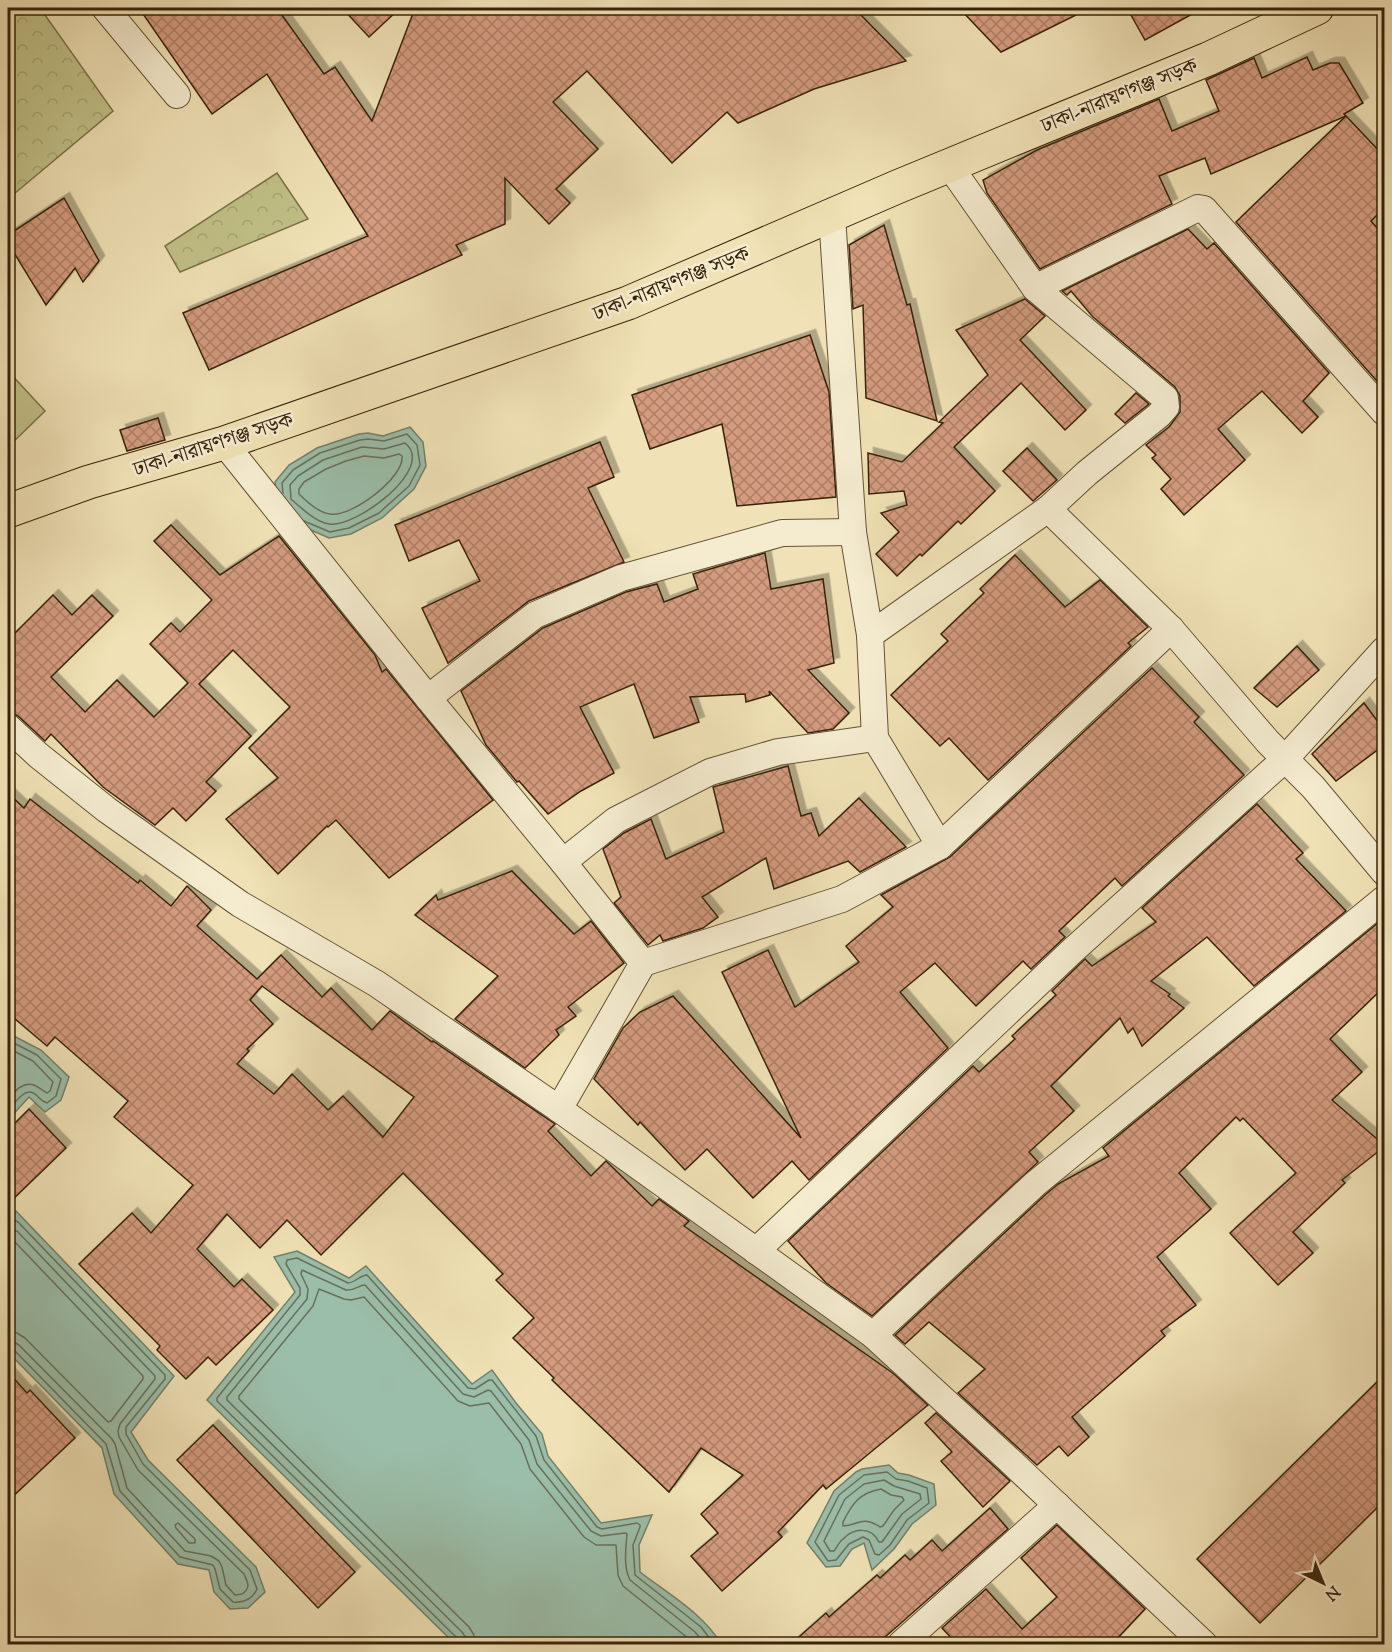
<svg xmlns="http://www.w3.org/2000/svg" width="1392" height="1652" font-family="'Sorts Mill Goudy','Noto Serif Bengali',serif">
<defs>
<pattern id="park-crowns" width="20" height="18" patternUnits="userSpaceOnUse" patternTransform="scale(1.5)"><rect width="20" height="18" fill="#c1c188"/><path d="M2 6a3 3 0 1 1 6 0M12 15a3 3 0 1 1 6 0" fill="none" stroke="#a6a674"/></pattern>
<pattern id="building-cross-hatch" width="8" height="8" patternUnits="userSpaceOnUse" patternTransform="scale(1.5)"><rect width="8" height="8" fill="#d49b7f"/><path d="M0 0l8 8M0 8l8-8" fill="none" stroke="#ad7e66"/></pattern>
<filter id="shadow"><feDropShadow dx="5.5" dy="-5.5" stdDeviation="0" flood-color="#0004"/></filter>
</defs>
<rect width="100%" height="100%" fill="#f0e2b6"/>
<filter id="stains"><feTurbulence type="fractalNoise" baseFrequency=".00333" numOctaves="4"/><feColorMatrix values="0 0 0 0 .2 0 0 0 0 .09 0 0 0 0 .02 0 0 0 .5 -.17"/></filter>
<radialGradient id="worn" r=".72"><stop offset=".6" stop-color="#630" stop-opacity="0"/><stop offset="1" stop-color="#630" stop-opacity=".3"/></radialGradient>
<polygon fill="#c1c188" stroke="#7c7249" stroke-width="1.5" points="8,371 45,411 8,447"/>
<g fill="url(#park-crowns)" stroke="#7c7249" stroke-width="1.5">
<polygon points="8,8 40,8 113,111 8,199"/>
<polygon points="277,173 308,219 180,272 165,246"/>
</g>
<g fill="#9bbeaa" stroke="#73806a" stroke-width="1.5">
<polygon points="410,427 423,442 426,466 414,489 382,518 351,534 329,538 302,526 278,506 275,482 289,465 317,448 359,434 368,433 383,436"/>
<polygon points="8,1033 41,1050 69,1077 61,1100 45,1112 29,1097 8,1120"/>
<polygon points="16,1211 174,1376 131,1432 148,1460 256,1567 265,1592 248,1608 230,1609 214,1592 209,1570 178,1564 114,1494 102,1448 8,1352 8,1220"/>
<path d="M297,1251L349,1278L366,1266L472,1384L492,1370L516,1403L542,1434L548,1456L601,1523L652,1515L639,1545L640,1572C667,1593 704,1614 721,1644H455L207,1400L295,1292L274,1257Z"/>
<polygon points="889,1465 898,1473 909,1475 934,1484 936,1505 912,1524 894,1549 872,1570 864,1543 852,1549 840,1566 826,1567 807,1543 834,1491 856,1472 862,1469"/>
</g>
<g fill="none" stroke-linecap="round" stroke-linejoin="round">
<g stroke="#69705a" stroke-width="1.5">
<path d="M405,443C437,468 356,528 329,524C316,522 301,508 291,499L290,485L298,476L323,460L362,447L384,449Z"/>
<path d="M399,454L402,456C405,477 351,518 330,514C319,513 307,502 299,494V489L304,482L326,469L346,461L364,456L384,458Z"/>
<polyline points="283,493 282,483 293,470 320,453 360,440 368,439 384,441 407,434 417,445 420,465 409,486 379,513 349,528 330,532 304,521"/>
<path d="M8,1040L37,1055L61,1079L56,1096L47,1103C41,1101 40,1098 35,1094C25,1086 14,1104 8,1111"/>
<path d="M8,1048L33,1061L53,1082L50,1091L47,1093C43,1091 39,1087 34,1085C22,1081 14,1092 8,1100"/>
<path d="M8,1224L16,1221L18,1222L165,1375V1379L126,1427V1434L143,1464L250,1570L257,1589C252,1600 244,1603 233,1602L220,1589L215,1569L213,1565L180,1557L120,1491L106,1444L14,1350L8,1349"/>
<path d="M8,1231H17L155,1376V1379L120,1424L118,1431L119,1437L138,1470L244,1574C248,1583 251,1588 242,1594L235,1595L226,1585L222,1567L219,1561L211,1556L185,1551L127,1488L115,1444L112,1439L19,1345L14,1342L8,1341"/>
<polyline points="8,1240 14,1241 143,1376 143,1379 111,1421 108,1422 25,1338 17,1333 8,1332"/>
<polygon points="887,1472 896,1479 908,1481 927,1488 929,1503 907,1520 890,1545 879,1555 875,1554 869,1540 863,1537 849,1544 836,1560 828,1561 815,1542 839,1495 864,1475"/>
<path d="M884,1480L894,1486L920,1494L921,1499L902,1514L882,1542H879C871,1526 854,1528 843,1539C839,1542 837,1547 834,1551H830L824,1541L845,1499L864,1484Z"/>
<path d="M881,1489L891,1495L902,1497L904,1500L894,1510L883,1526L880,1527C862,1515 859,1525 843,1526V1522C852,1504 859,1493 881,1489Z"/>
<polygon points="178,1523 195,1539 195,1543 189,1543 176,1528 175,1525"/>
<path d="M459,1644L457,1638L217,1401V1398L300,1295V1288L286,1264L287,1260L297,1258L348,1283C355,1283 360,1275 367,1275L468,1388L475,1389L489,1380H492L536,1436L544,1460L597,1527L602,1529L637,1523L640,1525V1527L633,1545L635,1575L701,1627L714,1644"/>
<path d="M466,1644V1638L462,1632L227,1400V1397L307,1299L308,1289L301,1274L302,1270L346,1290C354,1291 359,1285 365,1285L463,1394L474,1397L488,1390L491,1391L529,1440L537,1464L591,1531L601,1536L625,1533L627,1534C626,1548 623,1567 630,1580L695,1632L705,1644"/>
<polyline points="475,1644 474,1635 469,1627 239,1399 239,1396 313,1306 319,1289 344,1299 351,1300 364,1297 458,1401 470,1406 489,1403 521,1444 530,1469 584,1537 596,1545 616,1545 618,1575 623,1586 689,1639 694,1644"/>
</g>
</g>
<g fill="url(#building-cross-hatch)" stroke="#37220a" stroke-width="1.5" fill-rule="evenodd" filter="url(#shadow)">
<polygon points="139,8 277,8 324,74 335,67 372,121 415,8 854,8 906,61 814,89 738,123 727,112 672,163 587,71 553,102 598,149 556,189 570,203 549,224 505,178 505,224 456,245 462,255 209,370 183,313 368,236 267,74 212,114"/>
<polygon points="342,8 400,8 369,37"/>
<polygon points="959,8 1090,8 1001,52"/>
<polygon points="1127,8 1203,8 1145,40"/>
<polygon points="1307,57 1313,70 1330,63 1339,63 1363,103 1344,114 1346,116 1211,174 1205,158 1159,176 1172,204 1040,269 987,193 983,180 1037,150 1159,99 1172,131 1219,111 1206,80 1254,58 1262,78"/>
<polygon points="1346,116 1384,156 1384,208 1371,221 1384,236 1384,389 1236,222"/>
<polygon points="64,198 99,261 83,282 75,268 46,305 8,243 8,235"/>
<polygon points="884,225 907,305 910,304 937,421 866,398 863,305 853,309 849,245"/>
<polygon points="1188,229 1207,249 1214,243 1329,373 1303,401 1318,417 1302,433 1262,391 1218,429 1245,460 1184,515 1161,489 1171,479 1152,458 1156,455 1146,445 1169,427 1180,412 1180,396 1175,387 1093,317 1071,291 1067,295 1062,291"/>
<polygon points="1025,299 1045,316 1020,340 1086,410 1065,430 1021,383 954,447 995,491 961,524 958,521 922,556 920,554 897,576 876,554 899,532 881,513 907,505 904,491 869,494 868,453 902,462 943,423 939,422 988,375 956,330"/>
<polygon points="810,335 829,392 836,497 737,506 722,424 650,449 632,395"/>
<polygon points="1136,393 1149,404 1125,423 1115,414"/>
<polygon points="158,418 165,440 127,451 120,430"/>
<polygon points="600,442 614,477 588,488 624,562 529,601 448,663 422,608 480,581 459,540 409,561 395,525"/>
<polygon points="1027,448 1057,480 1033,501 1003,471"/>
<polygon points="171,525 220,575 279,536 375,655 382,672 386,669 493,800 389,878 336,820 328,827 327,826 278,874 226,819 278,778 249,748 290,707 233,650 199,684 251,736 206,782 216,791 186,821 173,808 155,825 103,787 51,734 45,741 18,716 12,713 8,712 8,640 53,595 72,615 92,595 113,616 51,677 85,712 117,680 154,717 188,683 150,644 171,623 180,632 212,600 154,541"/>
<polygon points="765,553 771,589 823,579 834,663 808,670 849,713 833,729 808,733 769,691 770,695 746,702 745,694 690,697 699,722 654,738 634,684 580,707 614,773 581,791 548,814 519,781 517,782 486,745 461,691 543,628 626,592 657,584 664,602 698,589 693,574"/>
<polygon points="1015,555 1065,607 1100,580 1148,627 1128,643 1131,646 988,780 949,738 940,746 891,695 948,641 941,634 984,593 980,589"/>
<polygon points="1297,646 1319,670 1277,707 1254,688"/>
<polygon points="1152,668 1199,717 1194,722 1244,775 1122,886 1115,878 1059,931 1065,937 1031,969 1023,961 976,1006 935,963 900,992 948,1048 809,1180 792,1161 753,1198 707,1149 685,1170 640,1122 638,1125 594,1079 623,1028 640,1012 673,996 801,1138 722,972 768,950 795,1007 859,962 846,946 893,907 881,895 950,857"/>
<polygon points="1364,703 1384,730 1384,745 1336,781 1312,754"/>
<polygon points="788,766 801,816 811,813 819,836 859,798 906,847 860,872 848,861 774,889 766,858 702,897 718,917 703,928 663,941 660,935 648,945 614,903 621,897 603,849 624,833 651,819 666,859 724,832 713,787"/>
<path d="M8,793L24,808L30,799L138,883L140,880L171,906L187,886L211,910L197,926L257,979L281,955L322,997L331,988L372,1030L390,1011L432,1042L433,1041L555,1124L548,1131L591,1176L606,1161L652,1206L659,1199L689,1221L684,1226L894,1374L928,1405L826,1489L823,1485L778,1532L782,1537L722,1591L691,1556L718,1533L701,1514L743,1475L701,1448L669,1492L552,1380L554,1378L513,1338L534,1318L496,1280L503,1274L403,1173L321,1255L287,1220L260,1248L227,1214L197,1249L234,1287L242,1279L273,1310L216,1365L208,1357L186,1379L157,1350L160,1346L79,1264L132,1213L151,1233L193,1185L114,1117L128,1101L55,1037L47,1046L8,1013ZM262,986L414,1097L383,1137L343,1096L328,1110L292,1074L274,1094L237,1064L249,1051L247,1049L273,1024L250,1000Z"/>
<polygon points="1257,804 1303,853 1296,859 1346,911 1254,986 1207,937 1151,981 1170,994 1168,996 1184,1008 1142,1046 1133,1028 1128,1033 1120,1018 1051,1086 1074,1111 1029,1152 1038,1162 872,1316 826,1283 788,1241 973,1066 979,1072 1015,1039 1012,1036 1056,995 1052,991 1085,959 1092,966 1156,922 1142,908"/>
<polygon points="512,871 574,934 591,921 624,963 568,1007 576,1016 556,1030 559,1035 525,1068 455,1019 498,976 415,915 436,895 438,900"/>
<polygon points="1384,918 1384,987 1330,1039 1362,1072 1332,1100 1384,1145 1384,1147 1342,1180 1345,1183 1293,1232 1313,1253 1278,1285 1230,1233 1296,1173 1243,1118 1240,1121 1236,1117 1179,1173 1211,1209 1157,1257 1196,1305 1161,1331 1165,1336 1072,1417 1089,1437 1068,1456 1059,1446 1037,1465 958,1393 985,1369 929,1322 905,1344 895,1335 1045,1195 1058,1184 1109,1156 1103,1148"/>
<polygon points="29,1109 66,1148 8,1204 8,1130"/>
<polygon points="8,1372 27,1393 30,1390 75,1438 8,1501"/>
<polygon points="1384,1375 1384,1501 1260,1623 1197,1559"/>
<polygon points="936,1413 1010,1481 983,1507 941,1461 952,1452 925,1423"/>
<polygon points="213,1425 355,1572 318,1608 177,1460"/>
<polygon points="990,1508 1008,1529 877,1644 791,1644 826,1613 829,1617 877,1575 880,1578 905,1555 910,1560 932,1540 942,1551"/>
<polygon points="1057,1525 1145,1609 1112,1644 957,1644 942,1628 986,1589 1022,1629 1057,1597 1021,1558"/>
</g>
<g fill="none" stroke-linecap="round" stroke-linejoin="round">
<g stroke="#655235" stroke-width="28">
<g id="street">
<polyline points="105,8 177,95"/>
<polyline points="832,216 853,532 870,635 1048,509"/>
<polyline points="1035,288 1198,208 1204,209 1384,412"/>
<polyline points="224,443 428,698 563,862 643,963 559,1109"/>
<polyline points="870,635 875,738 940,846"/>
<polyline points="1384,650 1285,759 1313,787 1384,872"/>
<polyline points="428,698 535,615 621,578 782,533 853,532"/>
<polyline points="8,727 38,755 107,810 240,904 377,984 559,1109 873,1335 1007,1458 1204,1644"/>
<polyline points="563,862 616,820 710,772 778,752 875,738"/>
<polyline points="643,963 842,899 940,846 1171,629"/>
<polyline points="756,1251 1072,951 1285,759 1268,742 1171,629 1048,509 1087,473 1159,415 1166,407 1165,398 1035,288 949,165"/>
<polyline points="873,1335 1035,1184 1384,899"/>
<polyline points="901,1644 1057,1505"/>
</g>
</g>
<g stroke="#37220a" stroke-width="35">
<polyline id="highway" points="8,511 89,482 224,443 628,303 897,187 1208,59 1317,8"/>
</g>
<use href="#street" stroke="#f5ecd0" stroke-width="26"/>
<use href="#highway" stroke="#f0e2b6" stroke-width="33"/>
</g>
<g text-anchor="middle" stroke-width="5" stroke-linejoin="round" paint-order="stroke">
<g font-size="21" fill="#37220a" stroke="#f5ecd0">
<text transform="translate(1119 95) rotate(-22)" y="7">ঢাকা-নারায়ণগঞ্জ সড়ক</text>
<text transform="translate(671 283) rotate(-22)" y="7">ঢাকা-নারায়ণগঞ্জ সড়ক</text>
<text transform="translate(213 444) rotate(-18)" y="7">ঢাকা-নারায়ণগঞ্জ সড়ক</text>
</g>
</g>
<rect width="1392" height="1652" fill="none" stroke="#f0e2b6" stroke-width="30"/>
<rect x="9" y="9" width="1374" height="1634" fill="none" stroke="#37220a" stroke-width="3"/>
<rect x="15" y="15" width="1362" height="1622" fill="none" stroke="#37220a" stroke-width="1.5"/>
<g transform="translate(1323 1583) rotate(137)" stroke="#f5ecd0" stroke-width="4.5" paint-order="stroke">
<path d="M0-4.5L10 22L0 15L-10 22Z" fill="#37220a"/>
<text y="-9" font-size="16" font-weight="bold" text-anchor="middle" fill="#37220a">N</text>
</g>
<rect width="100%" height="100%" filter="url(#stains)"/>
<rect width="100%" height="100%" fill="url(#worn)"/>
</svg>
